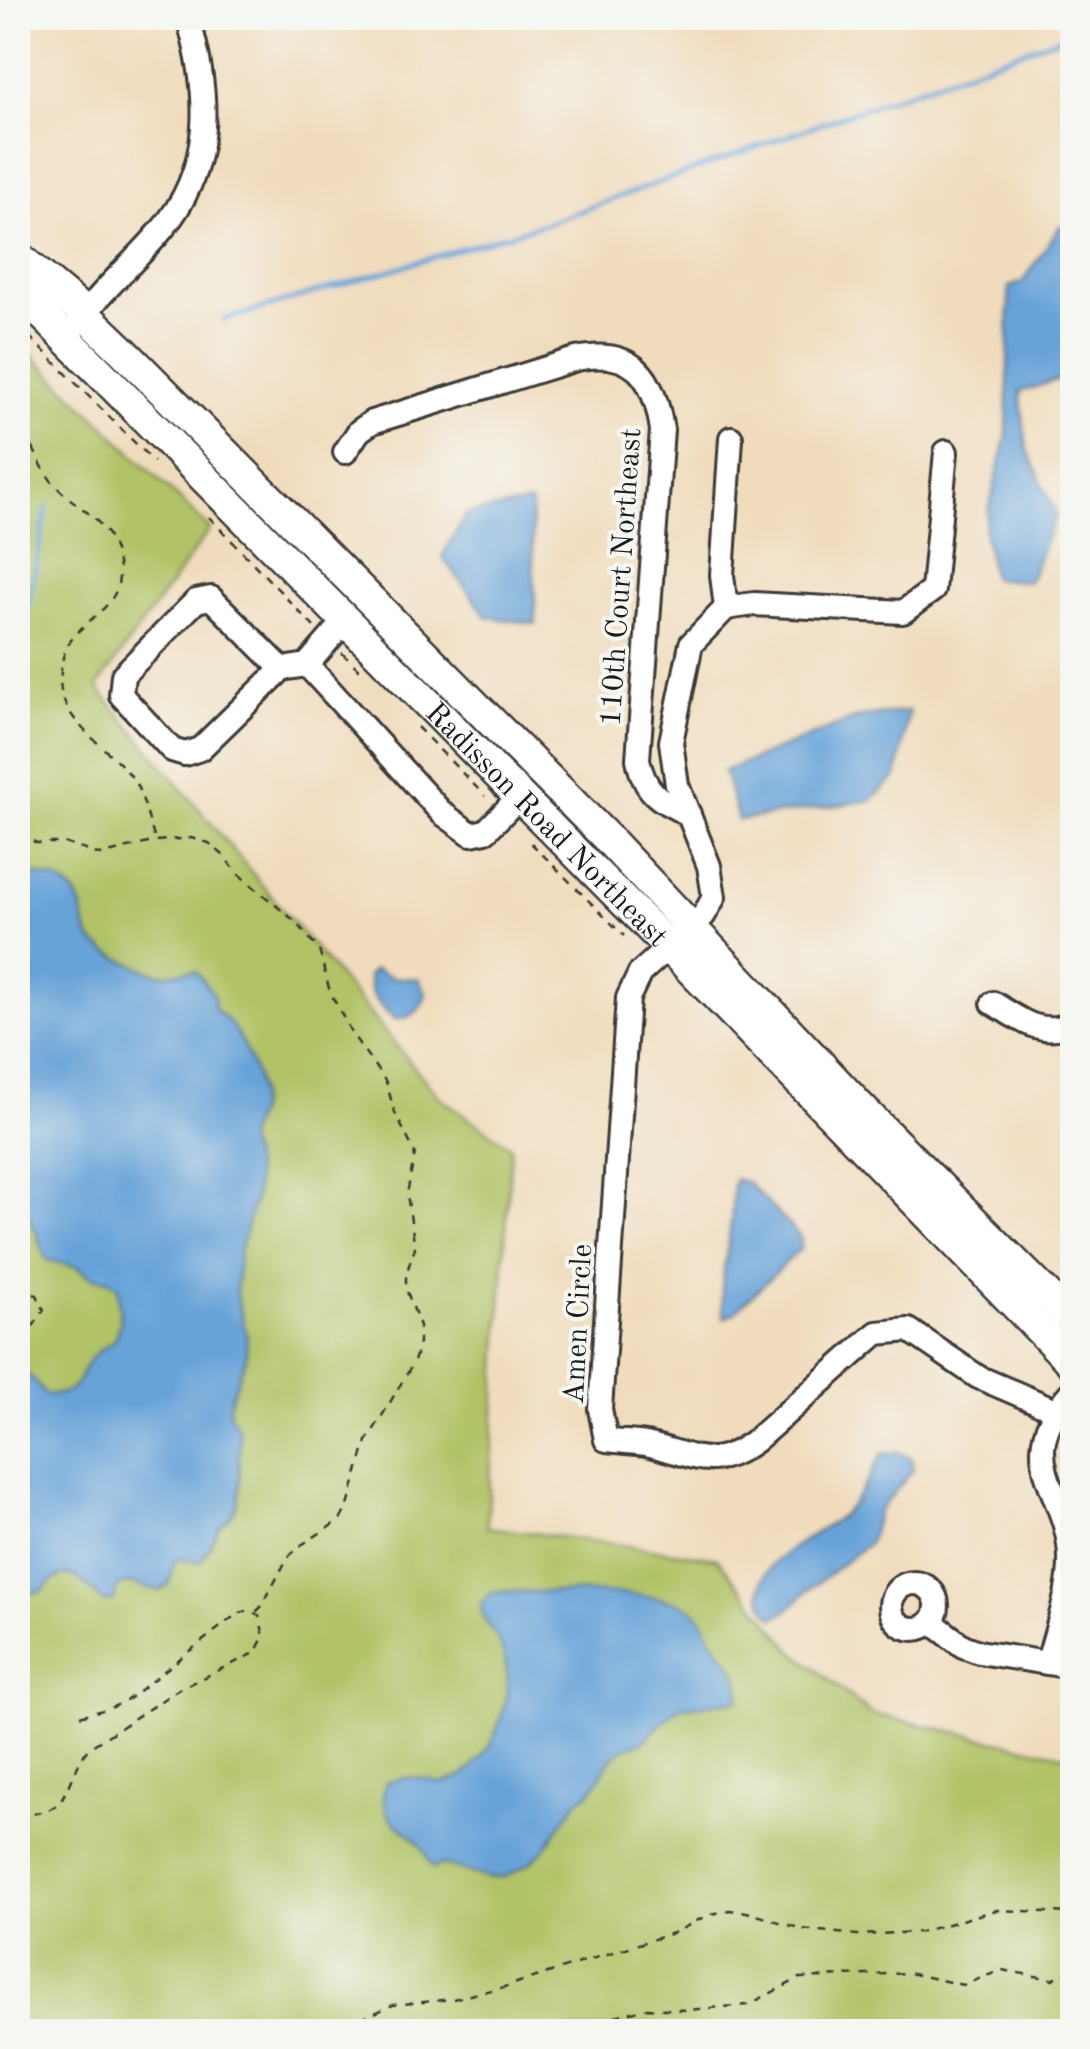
<svg xmlns="http://www.w3.org/2000/svg" width="1090" height="2049" font-family="'Old Standard TT',serif">
<rect width="100%" height="100%" fill="#f6f6f2"/>
<filter id="ink" filterUnits="userSpaceOnUse"><feTurbulence type="fractalNoise" baseFrequency=".01" numOctaves="2"/><feDisplacementMap in="SourceGraphic" scale="20" xChannelSelector="R" yChannelSelector="G"/><feConvolveMatrix kernelMatrix="1 2 1 2 8 2 1 2 1" color-interpolation-filters="sRGB"/></filter>
<filter id="wash" filterUnits="userSpaceOnUse"><feTurbulence type="fractalNoise" baseFrequency=".0048" numOctaves="4" result="noise"/><feDisplacementMap in="SourceGraphic" scale="40" xChannelSelector="R" yChannelSelector="G"/><feGaussianBlur stdDeviation="2.25" result="paint"/><feColorMatrix in="noise" values="0 0 0 0 0 0 0 0 0 0 0 0 0 0 0 0 0 1.4 0 .05"/><feComposite in="paint" operator="in"/></filter>
<g filter="url(#wash)">
<rect width="100%" height="100%" fill="#f0dcbc"/>
<polygon fill="#b1c366" stroke="#667041" stroke-width="2.5" points="18,342 210,529 97,687 439,1097 511,1147 487,1527 717,1558 791,1649 871,1714 1072,1757 1072,2031 18,2031"/>
<g fill="#67a3d8" stroke="#42607a" stroke-width="2.5">
<polygon points="1072,225 1072,375 1020,392 1027,449 1056,514 1029,582 992,578 984,529 1007,434 1009,287 1023,282 1060,226"/>
<polygon points="531,503 536,624 487,617 442,556 467,514"/>
<polygon points="909,711 897,776 872,800 738,820 724,771 856,718"/>
<path d="M18,873C47,875 77,880 83,914C85,923 87,936 94,943C105,952 150,975 165,974C176,973 184,970 196,971L213,994L215,1009L230,1023L241,1040L256,1075L259,1093L258,1107L247,1138L256,1177L255,1198L239,1252L236,1295L247,1336L246,1358L230,1400L229,1413C246,1435 238,1440 239,1464C240,1483 243,1502 230,1518C227,1522 222,1524 219,1529C211,1542 211,1550 199,1562L176,1559L169,1584L159,1591L131,1583L117,1587L114,1600L103,1602C79,1578 69,1561 41,1592L18,1593V1372L29,1375L45,1394C84,1397 74,1377 93,1356C99,1350 108,1345 114,1340L120,1323L118,1288L109,1280L93,1278L78,1267L47,1260C37,1242 37,1220 18,1208Z"/>
<path d="M375,969L391,977L419,979L426,994C421,1012 412,1018 395,1019C381,1007 368,996 368,976Z"/>
<path d="M735,1179L747,1182L801,1238L800,1249L734,1313L724,1318C717,1282 730,1247 732,1211C733,1199 730,1191 735,1179Z"/>
<path d="M898,1452L911,1458L913,1470L878,1512L869,1543L806,1592L787,1611L774,1618C726,1570 818,1538 844,1513C861,1496 870,1475 882,1454Z"/>
<path d="M513,1591C552,1594 672,1587 696,1612C705,1621 709,1635 716,1645C730,1663 745,1676 739,1700L678,1708L642,1742L622,1749L609,1762L590,1793L578,1800L544,1850L529,1864L505,1877L488,1878L442,1864L433,1868C426,1860 426,1853 421,1846C404,1822 377,1824 385,1783C406,1776 420,1775 441,1784C448,1781 457,1779 463,1775C498,1750 515,1692 503,1652C498,1633 481,1625 481,1603L491,1593Z"/>
</g>
<g fill="none" stroke-linecap="round" stroke-linejoin="round">
<g stroke="#67a3d8" stroke-width="5">
<polyline points="224,320 547,223 1072,33"/>
<polyline points="18,659 47,508"/>
</g>
</g>
</g>
<g filter="url(#ink)">
<g fill="none" stroke-linecap="round" stroke-linejoin="round">
<g stroke="#3c3934" stroke-width="28">
<g id="minor">
<path d="M77,324C101,290 134,263 160,232C215,168 210,93 188,18"/>
<path d="M345,452L359,431L372,422L576,359C634,347 654,377 662,430L638,759C644,792 660,802 689,814"/>
<path d="M946,452L933,590L903,612L754,604L726,608L691,644L671,742L677,785L709,866L714,897L704,915L640,973L628,998L600,1409L606,1440C619,1442 633,1442 646,1444C693,1454 711,1474 756,1440L877,1333L909,1330L978,1377L1055,1410"/>
<polyline points="726,608 722,575 731,438"/>
<polyline points="345,621 307,665 442,813 471,834 486,831 518,798"/>
<polyline points="282,669 211,598 196,601 123,675 121,695 172,750 185,754 200,749 282,669 307,665"/>
<path d="M993,1003C1019,1019 1042,1038 1072,1023"/>
<circle cx="914" cy="1606" r="23"/>
<polyline points="931,1622 963,1646 979,1652 1072,1667"/>
<path d="M1048,1663C1056,1629 1071,1592 1070,1557C1068,1489 1009,1460 1072,1391"/>
</g>
</g>
<g stroke="#3c3934" stroke-width="35">
<g id="major">
<polyline points="18,257 73,303 123,351 606,837 858,1105 1072,1320"/>
<path id="s1" d="M18,293L37,309L668,946L1072,1363"/>
</g>
</g>
<g stroke="#3c3934" stroke-width="2.5" stroke-dasharray="8 8" stroke-linecap="butt">
<polyline points="18,325 154,462"/>
<path d="M18,419C31,439 40,469 55,485C76,508 105,517 115,551C137,620 63,611 61,672C60,679 60,688 62,695C72,729 111,750 131,776C144,794 147,819 155,839"/>
<polyline points="209,517 314,627"/>
<polyline points="342,653 365,675"/>
<polyline points="417,727 485,796"/>
<polyline points="18,835 37,843 64,843 100,855 156,841 191,838 209,843 223,855 237,873 296,922 319,950 330,992 352,1034 386,1082 395,1113 415,1153 407,1194 415,1248 406,1274 406,1289 419,1323 419,1343 414,1362 367,1441 348,1506 340,1520 303,1544 288,1557 262,1606 255,1613"/>
<polyline points="531,843 624,936"/>
<polyline points="18,1291 37,1295 44,1310 34,1325 18,1332"/>
<path d="M18,1817C28,1814 40,1814 50,1809C71,1799 73,1765 89,1748L179,1689L255,1653L264,1636L259,1616L250,1610L237,1614L127,1700L111,1708L79,1716"/>
<polyline points="331,2032 393,2005 453,1999 504,1987 676,1932 708,1915 729,1910 747,1912 802,1929 857,1935 920,1932 996,1910 1072,1913"/>
<polyline points="536,2032 584,2024 647,2008 686,2010 748,2005 800,1978 909,1973 963,1985 1002,1970 1052,1979 1072,1970"/>
</g>
<use href="#minor" stroke="#fff" stroke-width="22"/>
<use href="#major" stroke="#fff" stroke-width="30"/>
</g>
</g>
<g text-anchor="middle" stroke-width="8" stroke-linejoin="round" paint-order="stroke">
<g font-size="30" fill="#1c1c1c" stroke="#f6f6f2">
<text transform="translate(620 577) rotate(-86)" y="10">110th Court Northeast</text>
<text dy="10" stroke="none"><textPath href="#s1" startOffset="750">Radisson Road Northeast</textPath></text>
<text transform="translate(577 1324) rotate(-87)" y="10">Amen Circle</text>
</g>
</g>
<rect width="1090" height="2049" fill="none" stroke="#f6f6f2" stroke-width="60"/>
</svg>
